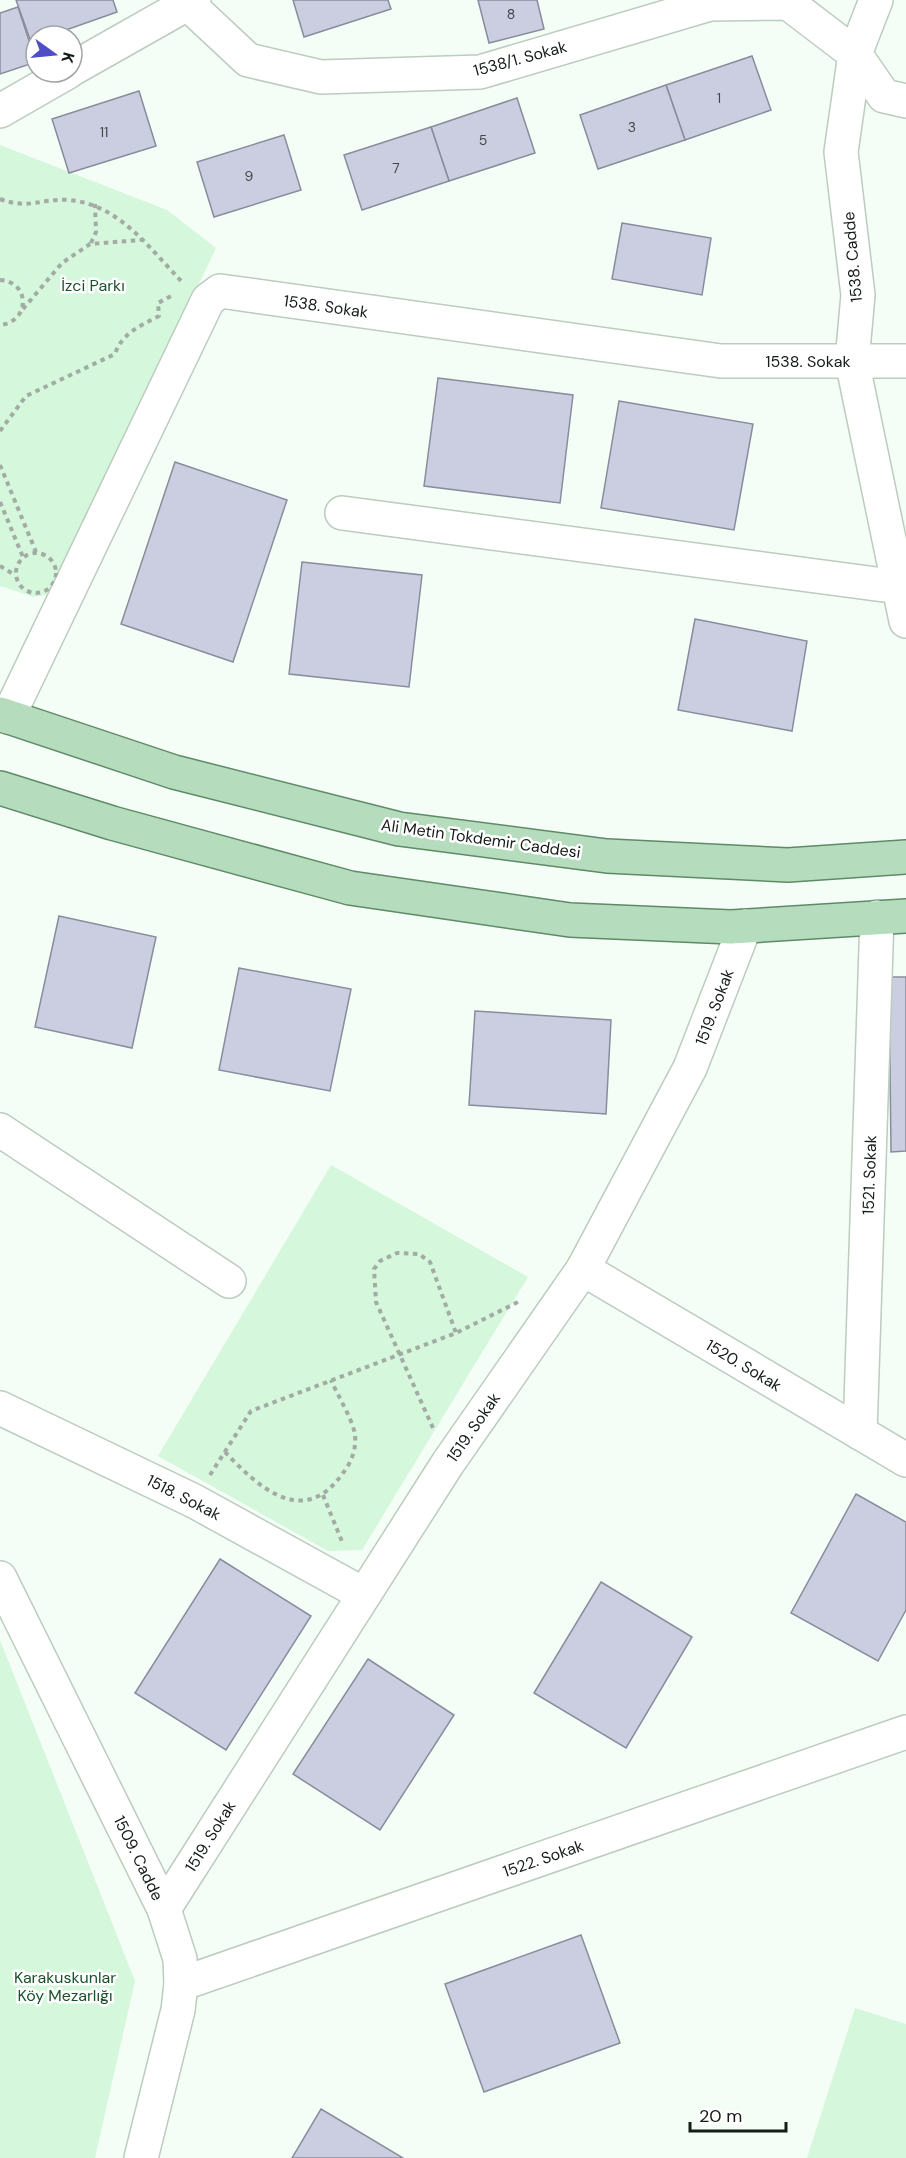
<svg xmlns="http://www.w3.org/2000/svg" width="906" height="2158" font-family="'DM Sans',sans-serif">
<rect width="100%" height="100%" fill="#f5fef6"/>
<g fill="#d5f7db">
<polygon points="0,145 167,210 216,248 51,594 34,597 0,586"/>
<polygon points="331,1165 528,1277 362,1550 328,1551 158,1456"/>
<polygon points="0,1640 135,1981 95,2158 0,2158"/>
<polygon points="855,2008 906,2024 906,2158 807,2158"/>
</g>
<g fill="#cbcee0" stroke="#898c9c" stroke-width="1.5">
<polygon points="16,0 113,0 117,12 49,36 36,36 36,41 31,42"/>
<polygon points="293,0 388,0 391,9 304,37"/>
<polygon points="478,0 537,0 544,29 489,43"/>
<polygon points="18,7 36,62 0,74 0,13"/>
<polygon points="752,56 771,110 685,140 666,85"/>
<polygon points="666,85 685,140 598,169 580,115"/>
<polygon points="139,91 156,146 69,173 52,119"/>
<polygon points="517,98 535,153 449,181 431,127"/>
<polygon points="431,127 449,181 362,210 344,155"/>
<polygon points="284,135 301,190 214,217 197,162"/>
<polygon points="622,223 711,238 702,295 612,279"/>
<polygon points="438,378 573,395 560,503 424,486"/>
<polygon points="619,401 753,424 734,530 601,508"/>
<polygon points="175,462 287,500 233,662 121,624"/>
<polygon points="302,562 422,575 409,687 289,674"/>
<polygon points="695,619 807,641 792,731 678,710"/>
<polygon points="59,916 156,937 132,1048 35,1027"/>
<polygon points="239,968 351,989 330,1091 219,1070"/>
<polygon points="889,977 906,977 906,1151 891,1152"/>
<polygon points="475,1011 611,1020 606,1114 469,1105"/>
<polygon points="856,1494 906,1522 906,1610 878,1661 791,1613"/>
<polygon points="220,1559 311,1616 226,1750 135,1693"/>
<polygon points="601,1582 692,1637 626,1748 534,1693"/>
<polygon points="368,1659 454,1715 380,1830 293,1774"/>
<polygon points="581,1935 620,2043 484,2092 445,1984"/>
<polygon points="321,2109 403,2158 292,2158"/>
</g>
<g fill="none" stroke-linecap="round" stroke-linejoin="round">
<g stroke="#bcccbe" stroke-width="36">
<g id="minor">
<polyline points="876,0 855,54 841,152 858,295 852,361 906,621"/>
<polyline points="187,3 248,60 321,77 480,72 710,4 788,3 855,54 884,96 906,101"/>
<polyline points="72,69 194,0"/>
<polyline points="0,111 68,72"/>
<polyline points="342,513 899,587"/>
<polyline points="8,717 208,300 220,291 721,361 906,361"/>
<polyline points="0,1130 229,1281"/>
<polyline points="583,1269 906,1460"/>
<polyline points="0,1408 194,1501 363,1594"/>
<polyline points="860,1433 877,917"/>
<polyline points="0,1578 164,1909 180,1959 181,1984 178,2010 141,2158"/>
<polyline points="164,1909 448,1463 583,1269 690,1068 745,926"/>
<polyline points="181,1984 906,1732"/>
</g>
</g>
<g stroke="#5e8a67" stroke-width="36">
<g id="major">
<polyline points="0,714 174,772 399,829 607,856 788,865 906,857"/>
<polyline points="0,788 112,823 350,888 570,920 731,927 906,916"/>
</g>
</g>
<g stroke="#a3aba4" stroke-width="4" stroke-dasharray="4.5 4.5" stroke-linecap="butt">
<path d="M0,199C30,210 41,198 69,200C119,204 150,249 183,283"/>
<polyline points="91,243 96,232 95,204"/>
<path d="M0,280C31,282 30,322 0,325"/>
<polyline points="23,309 62,263 90,244 141,240"/>
<path d="M0,431L26,396L115,354C122,333 140,326 159,316L158,303L173,295"/>
<polyline points="0,465 36,552"/>
<polyline points="0,502 23,557"/>
<circle cx="36" cy="573" r="20"/>
<polyline points="0,566 15,575"/>
<polyline points="433,1428 376,1302 374,1269 380,1261 397,1253 419,1254 430,1262 456,1333"/>
<path d="M225,1452C259,1488 304,1529 343,1473C352,1462 358,1445 354,1430C349,1413 338,1396 331,1380"/>
<polyline points="210,1475 251,1411 456,1333 518,1302"/>
<polyline points="323,1495 343,1544"/>
</g>
<use href="#minor" stroke="#fff" stroke-width="33"/>
<use href="#major" stroke="#b6dcbe" stroke-width="33"/>
</g>
<g text-anchor="middle" stroke-width="5" stroke-linejoin="round" paint-order="stroke">
<g font-size="14" fill="#424848">
<text x="511" y="19">8</text>
<text x="719" y="103">1</text>
<text x="632" y="132">3</text>
<text x="104" y="137">11</text>
<text x="483" y="145">5</text>
<text x="396" y="173">7</text>
<text x="249" y="181">9</text>
</g>
<g font-size="16" fill="#151b16" stroke="#fff">
<text transform="translate(520 58) rotate(-15)" y="6">1538/1. Sokak</text>
<text transform="translate(852 257) rotate(-95)" y="6">1538. Cadde</text>
<text transform="translate(326 306) rotate(8)" y="6">1538. Sokak</text>
<text x="808" y="367">1538. Sokak</text>
<text transform="translate(481 838) rotate(8)" y="6">Ali Metin Tokdemir Caddesi</text>
<text transform="translate(714 1007) rotate(-69)" y="6">1519. Sokak</text>
<text transform="translate(869 1175) rotate(-88)" y="6">1521. Sokak</text>
<text transform="translate(744 1365) rotate(31)" y="6">1520. Sokak</text>
<text transform="translate(473 1427) rotate(-55)" y="6">1519. Sokak</text>
<text transform="translate(184 1497) rotate(27)" y="6">1518. Sokak</text>
<text transform="translate(210 1836) rotate(-58)" y="6">1519. Sokak</text>
<text transform="translate(139 1858) rotate(64)" y="6">1509. Cadde</text>
<text transform="translate(543 1858) rotate(-19)" y="6">1522. Sokak</text>
</g>
<g font-size="16" fill="#19512a" stroke="#fff">
<text x="93" y="291">İzci Parkı</text>
<text x="65" y="1983">Karakuskunlar<tspan x="65" dy="18">Köy Mezarlığı</tspan></text>
</g>
</g>
<g transform="translate(54 54) rotate(105)"><circle r="28" fill="#ffffff" stroke="#a1a4a2" stroke-width="1.5"/>
<path d="M0-4.5L10 22L0 15L-10 22Z" fill="#504ec5"/>
<text y="-9" font-size="16" font-weight="bold" text-anchor="middle" fill="#151b16">K</text>
</g>
<path d="M690 2122v9h96v-9" fill="none" stroke="#151b16" stroke-width="3"/>
<text x="699" y="2122" font-size="18" fill="#151b16" stroke="#ffffff" stroke-width="4.5" paint-order="stroke">20 m</text>
</svg>
